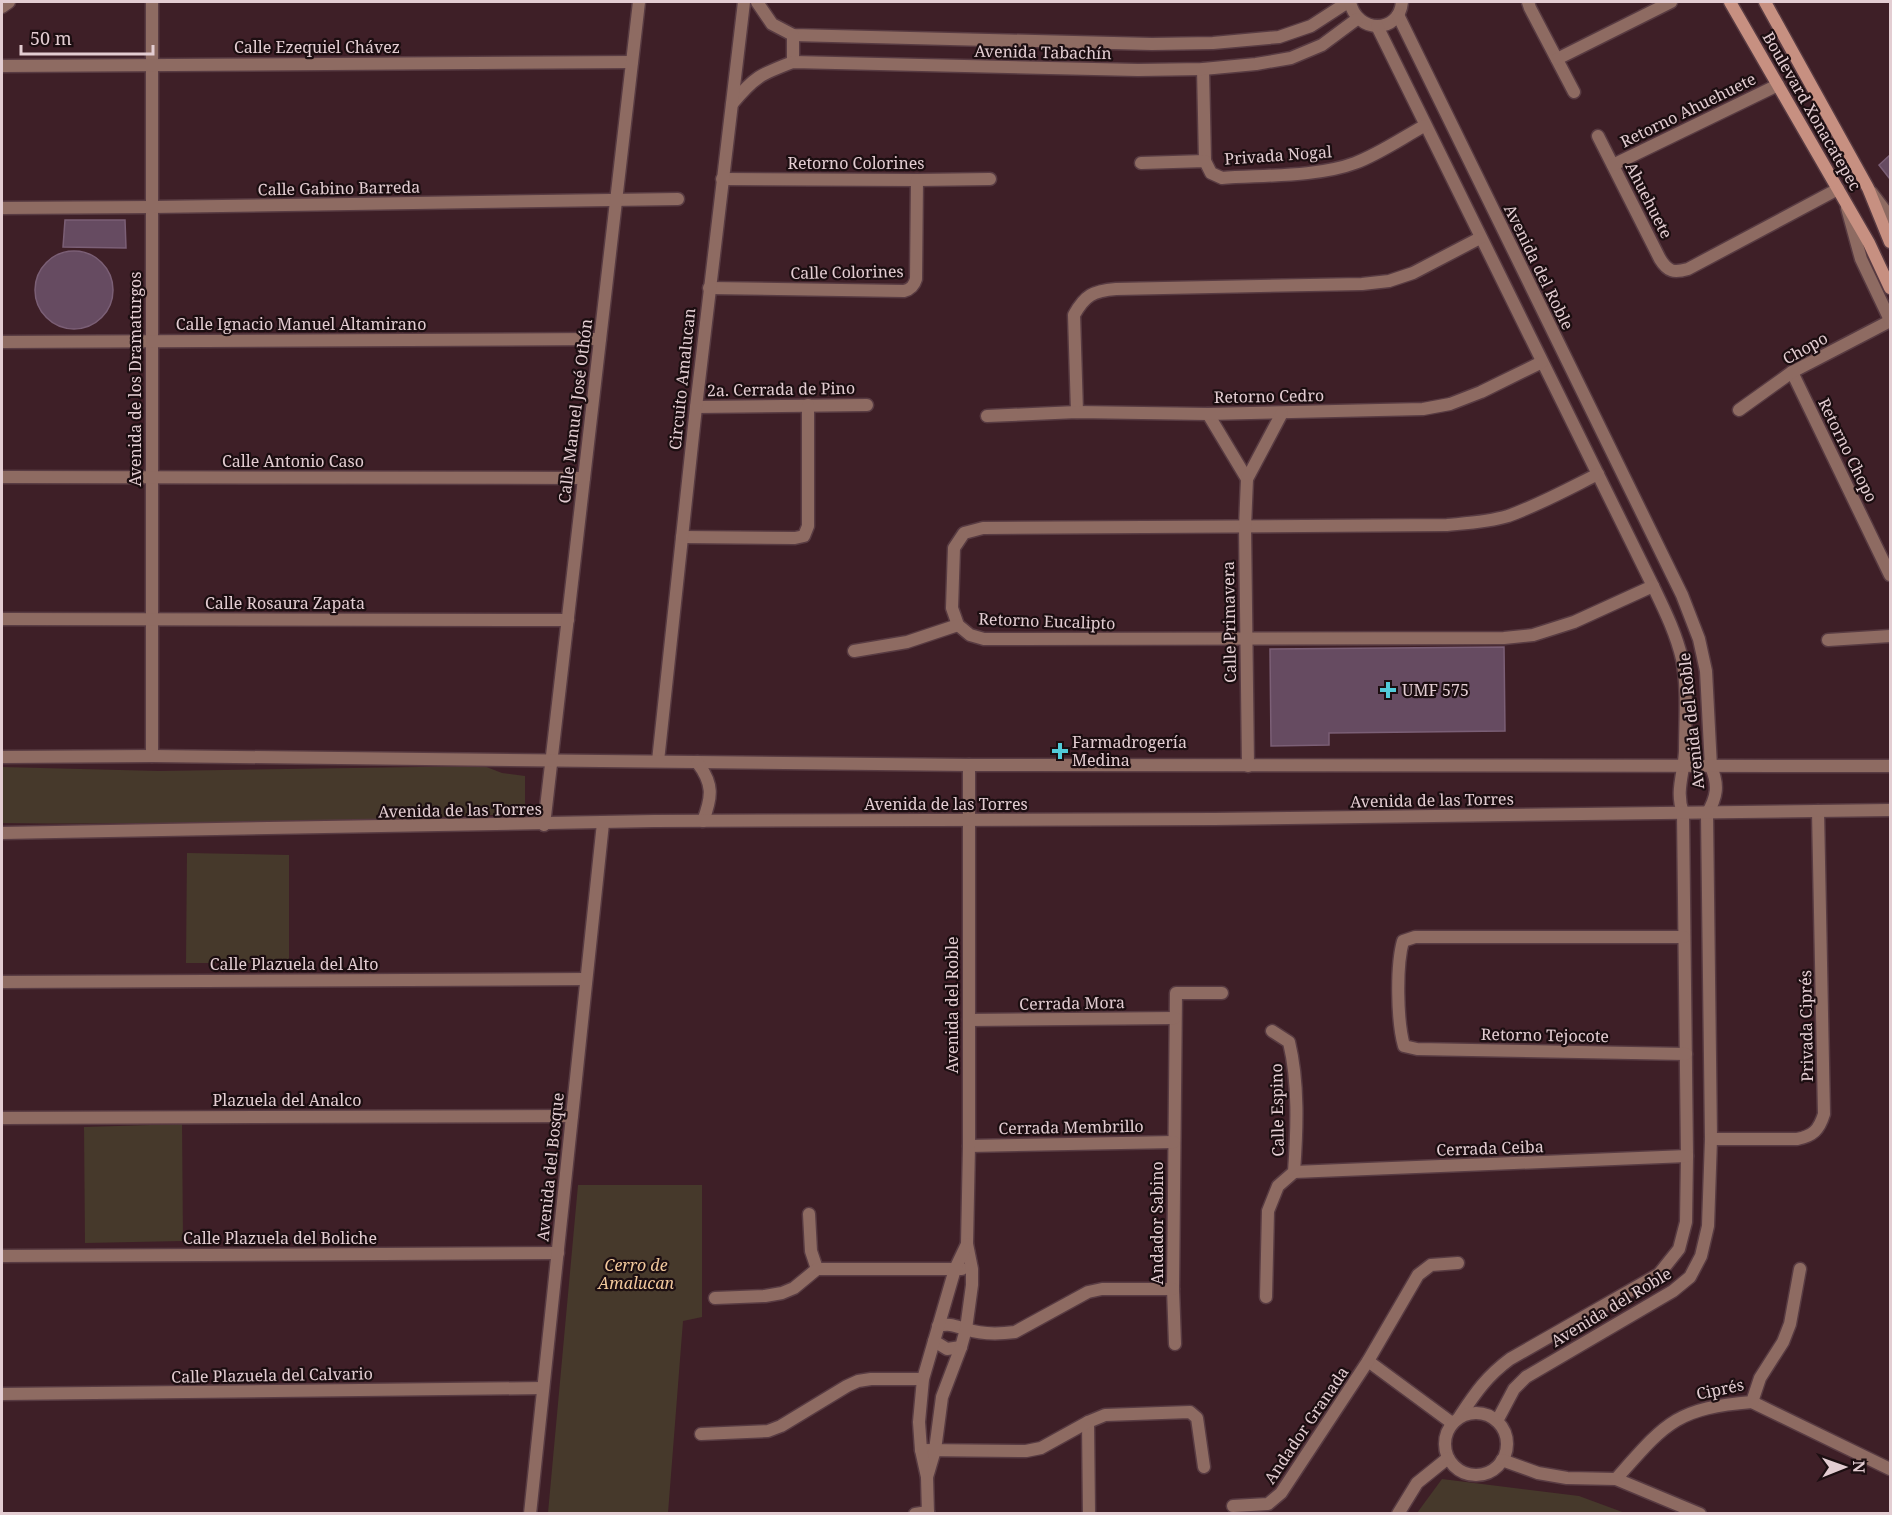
<svg xmlns="http://www.w3.org/2000/svg" width="1892" height="1515" font-family="'Noto Serif',serif">
<rect width="100%" height="100%" fill="#3e1f27"/>
<g fill="#46392b">
<path d="M484,766L502,773L525,776V814C350,821 176,825 2,823V767L159,771Z"/>
<polygon points="187,853 289,855 289,963 186,963"/>
<polygon points="182,1124 183,1241 85,1243 84,1127"/>
<polygon points="578,1185 702,1185 702,1317 683,1321 668,1513 548,1513"/>
<polygon points="1442,1479 1579,1496 1625,1513 1417,1513"/>
</g>
<g fill="#664b61" stroke="#7b5f76" stroke-width="1.5">
<polygon points="1890,155 1890,179 1879,165"/>
<polygon points="65,220 125,220 126,248 63,247"/>
<circle cx="74" cy="290" r="39"/>
<polygon points="1504,647 1505,731 1329,733 1329,745 1271,746 1270,649"/>
</g>
<g fill="none" stroke-linecap="round" stroke-linejoin="round">
<g stroke="#583b42" stroke-width="15">
<polyline id="pedestrian" points="1175,1344 1173,1289 1176,993 1222,993"/>
</g>
<g stroke="#583b42" stroke-width="15">
<g id="minor">
<polyline points="152,2 152,756"/>
<polyline points="757,2 772,24 793,35 1152,44 1213,43 1279,37 1311,26 1348,2"/>
<path d="M1350,2C1357,34 1399,34 1402,2"/>
<polyline points="1528,2 1530,8 1574,92"/>
<polyline points="2,7 9,2"/>
<path d="M1398,15L1682,595L1699,639L1706,671L1711,767C1719,785 1717,797 1707,814L1711,1139L1708,1226L1701,1256L1690,1277L1673,1291L1526,1377L1514,1389L1497,1421"/>
<path d="M1377,26L1653,586C1664,609 1676,633 1682,659C1688,688 1685,720 1685,751C1684,773 1675,791 1683,813L1687,1156L1686,1222L1679,1249L1659,1274L1510,1359C1487,1376 1476,1392 1460,1416"/>
<polyline points="1557,59 1671,2"/>
<polyline points="793,62 793,35"/>
<polyline points="2,66 632,62"/>
<polyline points="1203,69 1205,161"/>
<path d="M732,104C754,77 761,74 793,62L1138,70L1203,69L1256,64L1291,58L1322,45L1357,19"/>
<path d="M1598,136L1660,259C1668,272 1674,273 1688,269L1838,189"/>
<path d="M1141,163L1205,161L1211,173L1222,178C1262,175 1318,177 1355,163C1379,154 1402,138 1424,126"/>
<polyline points="1613,165 1778,85"/>
<polyline points="722,179 917,180 990,179"/>
<polyline points="2,208 152,207 678,199"/>
<path d="M709,288L904,291C911,289 914,286 916,279L917,180"/>
<polyline points="2,342 600,339"/>
<polyline points="1792,372 1890,575"/>
<polyline points="696,407 867,405"/>
<polyline points="1739,410 1792,372 1890,321"/>
<path d="M1077,412L1074,315C1085,295 1093,291 1116,289L1362,284L1389,281L1413,273L1480,238"/>
<polyline points="1208,414 1247,479"/>
<polyline points="987,416 1077,412 1208,414 1423,409 1450,404 1481,392 1542,362"/>
<path d="M1598,474C1568,489 1539,505 1508,516C1488,522 1468,523 1447,525L983,528L964,533L954,548L952,608L958,625L970,635L984,639L1504,638L1533,635L1574,622L1653,586"/>
<polyline points="2,477 584,478"/>
<polyline points="682,537 795,538 804,536 808,526 808,405"/>
<polyline points="2,619 568,620"/>
<polyline points="1828,640 1890,636"/>
<polyline points="854,651 907,642 958,625"/>
<polyline points="658,761 696,407 744,2"/>
<polyline points="1248,766 1245,527 1247,479 1282,413"/>
<polyline points="544,825 639,2"/>
<path d="M1684,937H1415L1403,941C1396,966 1397,1021 1404,1046L1417,1049L1686,1054"/>
<polyline points="2,982 586,979"/>
<polyline points="969,1020 1175,1018"/>
<polyline points="2,1118 572,1116"/>
<path d="M1711,1139H1797C1813,1136 1819,1130 1824,1114L1818,811"/>
<polyline points="969,1146 1174,1142"/>
<polyline points="1294,1172 1687,1156"/>
<polyline points="809,1214 811,1251 817,1269"/>
<polyline points="2,1256 558,1253"/>
<path d="M1266,1297L1268,1211L1278,1186L1294,1172C1297,1130 1299,1083 1289,1042L1272,1031"/>
<polyline points="715,1298 765,1296 782,1293 794,1288 817,1269 962,1269"/>
<path d="M938,1326C950,1323 955,1326 966,1329C980,1334 1000,1334 1015,1332L1088,1292L1102,1289H1173"/>
<polyline points="934,1341 947,1349 961,1347"/>
<polyline points="1368,1361 1452,1423"/>
<polyline points="2,1394 543,1388"/>
<polyline points="1752,1402 1890,1469"/>
<circle cx="1476" cy="1444" r="31"/>
<polyline points="1088,1422 1089,1514"/>
<polyline points="701,1434 768,1431 781,1426 847,1386 858,1381 871,1379 923,1379"/>
<polyline points="921,1450 1026,1451 1041,1448 1088,1422 1105,1415 1190,1412 1197,1418 1204,1467"/>
<polyline points="1502,1460 1538,1473 1567,1478 1616,1479 1700,1514"/>
<polyline points="927,1477 935,1450 942,1397 961,1347 966,1329 972,1285 972,1269 967,1244 969,1146 969,765"/>
<path d="M1616,1479C1665,1424 1675,1408 1752,1402L1760,1378L1783,1342L1790,1324L1800,1269"/>
<polyline points="1233,1506 1268,1504 1281,1493 1368,1361 1418,1275 1431,1265 1458,1263"/>
<polyline points="530,1514 603,823"/>
<polyline points="915,1514 928,1512"/>
<polyline points="928,1514 927,1477 921,1450 919,1422 923,1379 955,1269 967,1244"/>
<polyline points="1398,1514 1417,1483 1448,1458"/>
</g>
</g>
<g stroke="#583b42" stroke-width="15">
<g id="tertiary">
<polyline points="1871,192 1890,217"/>
<polyline points="1847,208 1861,259 1890,320"/>
<polyline points="2,757 152,756 969,765 1890,766"/>
<path d="M697,762C714,784 712,797 703,821"/>
<polyline points="2,833 654,821 1214,819 1890,810"/>
</g>
</g>
<g stroke="#583b42" stroke-width="15">
<g id="secondary">
<polyline points="1730,2 1869,243 1890,288"/>
<polyline points="1765,2 1868,188 1890,242"/>
</g>
</g>
<use href="#pedestrian" stroke="#8e6b62" stroke-width="12"/>
<use href="#minor" stroke="#8e6b62" stroke-width="12"/>
<use href="#tertiary" stroke="#8e6b62" stroke-width="12"/>
<use href="#secondary" stroke="#c79081" stroke-width="12"/>
</g>
<g fill="#52cbd9" stroke="#1c0e11" stroke-width="2">
<path d="M1385 681h6v6h6v6h-6v6h-6v-6h-6v-6h6z"/>
<path d="M1057 742h6v6h6v6h-6v6h-6v-6h-6v-6h6z"/>
</g>
<g text-anchor="middle" stroke-width="4.5" stroke-linejoin="round" paint-order="stroke">
<g font-size="16" fill="#e3cdd2" stroke="#1c0e11">
<text x="317" y="53">Calle Ezequiel Chávez</text>
<text transform="translate(1043 52) rotate(1)" y="6">Avenida Tabachín</text>
<text transform="translate(1688 110) rotate(-26)" y="6">Retorno Ahuehuete</text>
<text transform="translate(1812 111) rotate(60)" y="6">Boulevard Xonacatepec</text>
<text transform="translate(1278 155) rotate(-4)" y="6">Privada Nogal</text>
<text x="856" y="169">Retorno Colorines</text>
<text transform="translate(339 188) rotate(-1)" y="6">Calle Gabino Barreda</text>
<text transform="translate(1649 200) rotate(63)" y="6">Ahuehuete</text>
<text transform="translate(1539 267) rotate(64)" y="6">Avenida del Roble</text>
<text transform="translate(847 272) rotate(-1)" y="6">Calle Colorines</text>
<text x="301" y="330">Calle Ignacio Manuel Altamirano</text>
<text transform="translate(1805 348) rotate(-29)" y="6">Chopo</text>
<text transform="translate(135 379) rotate(-90)" y="6">Avenida de los Dramaturgos</text>
<text transform="translate(682 379) rotate(-84)" y="6">Circuito Amalucan</text>
<text transform="translate(781 389) rotate(-1)" y="6">2a. Cerrada de Pino</text>
<text transform="translate(1269 396) rotate(-1)" y="6">Retorno Cedro</text>
<text transform="translate(575 411) rotate(-83)" y="6">Calle Manuel José Othón</text>
<text transform="translate(1848 450) rotate(64)" y="6">Retorno Chopo</text>
<text x="293" y="467">Calle Antonio Caso</text>
<text x="285" y="609">Calle Rosaura Zapata</text>
<text transform="translate(1047 621) rotate(2)" y="6">Retorno Eucalipto</text>
<text transform="translate(1229 622) rotate(-91)" y="6">Calle Primavera</text>
<text transform="translate(1691 721) rotate(-96)" y="6">Avenida del Roble</text>
<text transform="translate(1432 800) rotate(-1)" y="6">Avenida de las Torres</text>
<text x="946" y="810">Avenida de las Torres</text>
<text transform="translate(460 810) rotate(-1)" y="6">Avenida de las Torres</text>
<text x="294" y="970">Calle Plazuela del Alto</text>
<text transform="translate(1072 1003) rotate(-1)" y="6">Cerrada Mora</text>
<text transform="translate(952 1005) rotate(-90)" y="6">Avenida del Roble</text>
<text transform="translate(1806 1026) rotate(-91)" y="6">Privada Ciprés</text>
<text transform="translate(1545 1035) rotate(1)" y="6">Retorno Tejocote</text>
<text x="287" y="1106">Plazuela del Analco</text>
<text transform="translate(1277 1110) rotate(-91)" y="6">Calle Espino</text>
<text transform="translate(1071 1127) rotate(-1)" y="6">Cerrada Membrillo</text>
<text transform="translate(1490 1148) rotate(-2)" y="6">Cerrada Ceiba</text>
<text transform="translate(550 1167) rotate(-84)" y="6">Avenida del Bosque</text>
<text transform="translate(1157 1223) rotate(-90)" y="6">Andador Sabino</text>
<text x="280" y="1244">Calle Plazuela del Boliche</text>
<text transform="translate(1611 1307) rotate(-31)" y="6">Avenida del Roble</text>
<text transform="translate(272 1375) rotate(-1)" y="6">Calle Plazuela del Calvario</text>
<text transform="translate(1720 1389) rotate(-12)" y="6">Ciprés</text>
<text transform="translate(1306 1425) rotate(-56)" y="6">Andador Granada</text>
</g>
<g font-size="16" fill="#e3cdd2" stroke="#1c0e11" text-anchor="start">
<text x="1402" y="696">UMF 575</text>
<text x="1072" y="748">Farmadrogería<tspan x="1072" dy="18">Medina</tspan></text>
</g>
<g font-size="16" font-style="italic" fill="#f2c89c" stroke="#1c0e11">
<text x="636" y="1271">Cerro de<tspan x="636" dy="18">Amalucan</tspan></text>
</g>
</g>
<rect width="1892" height="1515" fill="none" stroke="#e3cdd2" stroke-width="6"/>
<g transform="translate(1844 1467) rotate(89)" stroke="#1c0e11" stroke-width="4.5" paint-order="stroke">
<path d="M0-4.5L10 22L0 15L-10 22Z" fill="#e3cdd2"/>
<text y="-9" font-size="16" font-weight="bold" text-anchor="middle" fill="#e3cdd2">N</text>
</g>
<path d="M21 45v9h132v-9" fill="none" stroke="#e3cdd2" stroke-width="3"/>
<text x="30" y="45" font-size="18" fill="#e3cdd2" stroke="#1c0e11" stroke-width="4.5" paint-order="stroke">50 m</text>
</svg>
